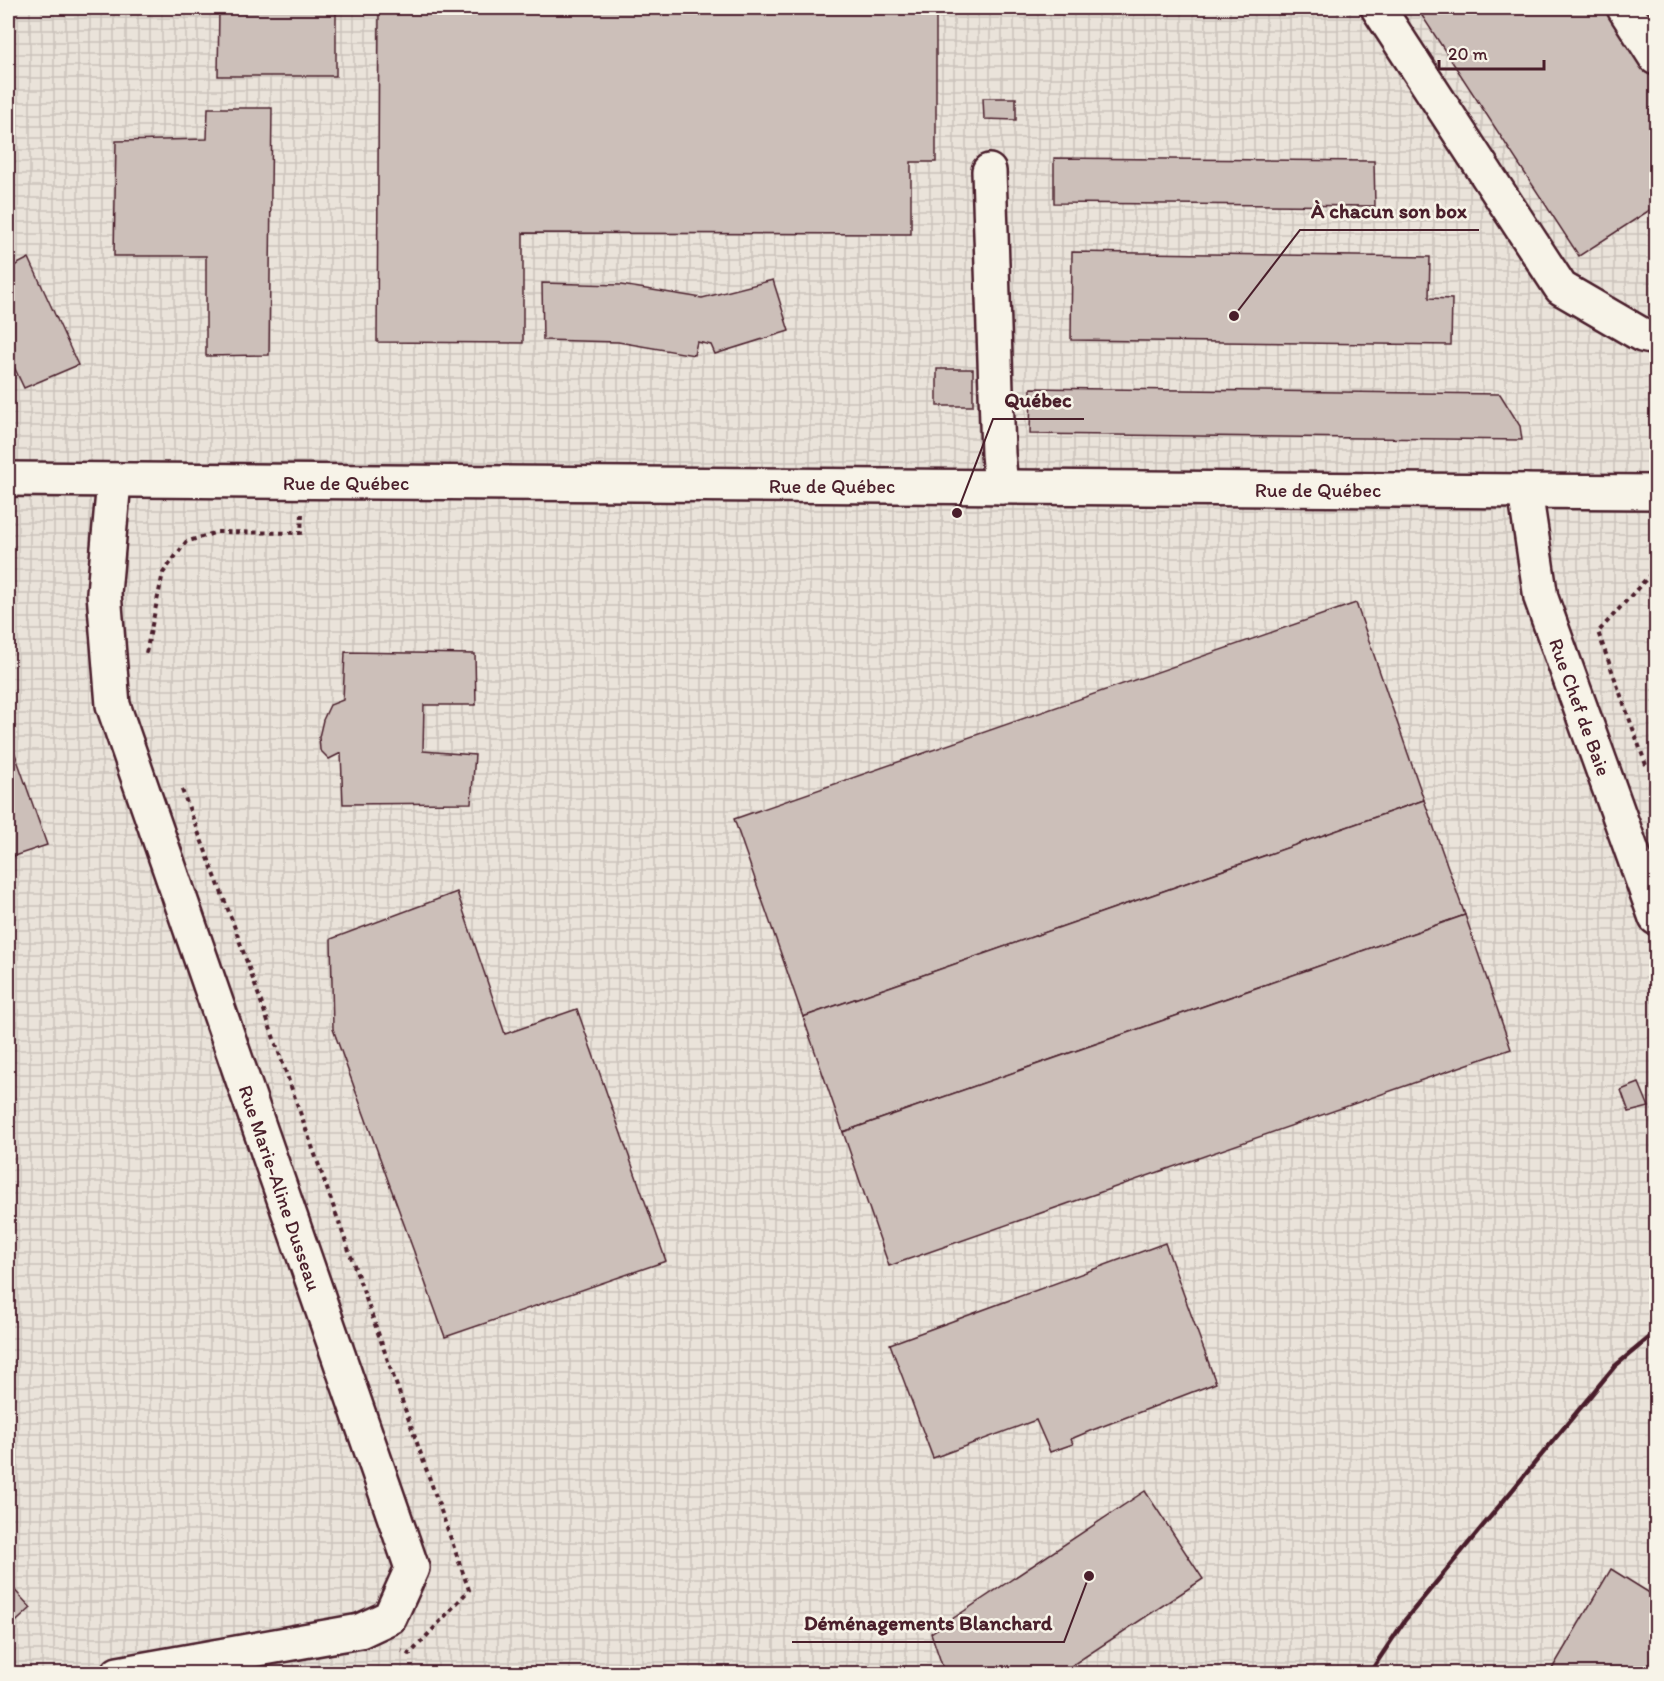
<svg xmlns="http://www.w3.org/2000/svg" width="1664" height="1681" font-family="Itim,sans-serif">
<defs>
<pattern id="industrial-grid" width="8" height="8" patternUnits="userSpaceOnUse" patternTransform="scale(1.5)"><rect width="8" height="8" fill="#eae3da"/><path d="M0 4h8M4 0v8" fill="none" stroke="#cac2bb"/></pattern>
</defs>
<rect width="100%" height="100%" fill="#f7f3e8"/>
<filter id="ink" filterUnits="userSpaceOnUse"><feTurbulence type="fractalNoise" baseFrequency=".0167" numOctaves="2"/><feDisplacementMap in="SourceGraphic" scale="12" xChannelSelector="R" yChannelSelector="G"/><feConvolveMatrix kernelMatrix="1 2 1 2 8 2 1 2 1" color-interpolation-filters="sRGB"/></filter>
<g filter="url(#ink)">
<rect fill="url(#industrial-grid)" x="8" y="8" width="1648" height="1665"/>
<g fill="#ccbfb9" stroke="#4a1f2b" stroke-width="1.5">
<polygon points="219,8 336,8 336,76 218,76"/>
<polygon points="379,8 936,8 936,162 911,162 911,234 523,233 523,343 377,342"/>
<polygon points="1417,8 1608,8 1656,82 1656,206 1579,256"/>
<polygon points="983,98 1016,98 1016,120 984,119"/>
<polygon points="208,108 272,108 269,355 206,356 206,256 114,256 116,141 207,139"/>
<polygon points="1054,158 1374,161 1375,206 1054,203"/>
<polygon points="1072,252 1430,257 1429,298 1452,299 1451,345 1071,340"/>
<polygon points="29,258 78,365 24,388 8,354 8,269"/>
<polygon points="773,280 789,331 715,354 711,345 697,342 694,355 618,342 543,340 542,283 621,285 702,298"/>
<rect x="937" y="369" width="36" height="37"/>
<polygon points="1031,388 1500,394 1520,426 1522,440 1030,434"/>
<polygon points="1356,603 1424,800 803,1017 734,819"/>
<polygon points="345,652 475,654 476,705 424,705 423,751 475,755 471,803 343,804 341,753 329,759 320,750 319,737 323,720 330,705 343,700"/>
<polygon points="8,734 47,845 8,858"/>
<polygon points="1424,800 1465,915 843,1132 803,1017"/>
<polygon points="457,892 505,1034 577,1009 666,1261 445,1337 333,1029 331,939"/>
<polygon points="1465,915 1511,1049 889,1266 843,1132"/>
<polygon points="1639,1083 1649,1107 1629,1112 1621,1090"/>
<polygon points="1165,1243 1216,1383 1090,1431 1071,1439 1073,1444 1050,1452 1036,1420 933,1458 890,1344"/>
<polygon points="1145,1491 1203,1579 1059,1674 945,1674 931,1633"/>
<polygon points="1611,1569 1656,1597 1656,1674 1549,1674"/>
<polygon points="8,1583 31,1608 8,1629"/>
</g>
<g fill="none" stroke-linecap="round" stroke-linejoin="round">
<g stroke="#4a1f2b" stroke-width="38">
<g id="minor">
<polyline points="1378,8 1561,288 1642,335 1656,338"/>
<polyline points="1624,8 1656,58"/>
<polyline points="989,171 998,454 1001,487"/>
<polyline points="8,479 1656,492"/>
<polyline points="114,481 104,593 113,705 412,1568 390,1617 360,1631 118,1674"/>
<polyline points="1525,491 1541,598 1656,918"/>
</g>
</g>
<g stroke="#4a1f2b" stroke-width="4" stroke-dasharray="4.5 4.5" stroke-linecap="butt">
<polyline points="146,653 163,573 186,542 217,532 301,533 302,514"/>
<polyline points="1646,765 1598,632 1656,568"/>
<polyline points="182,790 232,920 469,1590 410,1654 402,1651"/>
</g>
<use href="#minor" stroke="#f7f3e8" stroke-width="33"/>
<polyline stroke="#4a1f2b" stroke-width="4.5" points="1369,1674 1405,1620 1615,1366 1656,1332"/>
</g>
</g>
<g text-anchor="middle" stroke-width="5" stroke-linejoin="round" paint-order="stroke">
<g font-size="20" fill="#4a1f2b" stroke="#f7f3e8">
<text x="346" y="490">Rue de Québec</text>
<text x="832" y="493">Rue de Québec</text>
<text x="1318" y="497">Rue de Québec</text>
<text transform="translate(1580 707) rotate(70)" y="7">Rue Chef de Baie</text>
<text transform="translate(280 1188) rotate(71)" y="7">Rue Marie-Aline Dusseau</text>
</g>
</g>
<path fill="none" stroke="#4a1f2b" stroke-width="2" d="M1234 316L1300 230H1479M957 513L993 419H1084M1089 1576L1064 1642H792"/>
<g fill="#4a1f2b" stroke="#f7f3e8" stroke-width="2">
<circle cx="1234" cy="316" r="6"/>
<circle cx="957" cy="513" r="6"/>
<circle cx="1089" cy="1576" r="6"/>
</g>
<g font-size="21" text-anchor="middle" font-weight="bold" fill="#4a1f2b" stroke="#f7f3e8" stroke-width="5" stroke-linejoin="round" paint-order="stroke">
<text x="1389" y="218">À chacun son box</text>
<text x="1038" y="407">Québec</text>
<text x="928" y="1630">Déménagements Blanchard</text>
</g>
<rect width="1664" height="1681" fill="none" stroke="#f7f3e8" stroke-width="30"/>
<rect x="15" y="15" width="1634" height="1651" fill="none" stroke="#4a1f2b" stroke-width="2" filter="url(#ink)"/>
<path d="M1439 60v9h105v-9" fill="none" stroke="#4a1f2b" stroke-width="3"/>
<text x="1448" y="60" font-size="18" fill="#4a1f2b" stroke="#f7f3e8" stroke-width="4.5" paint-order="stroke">20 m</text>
</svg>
